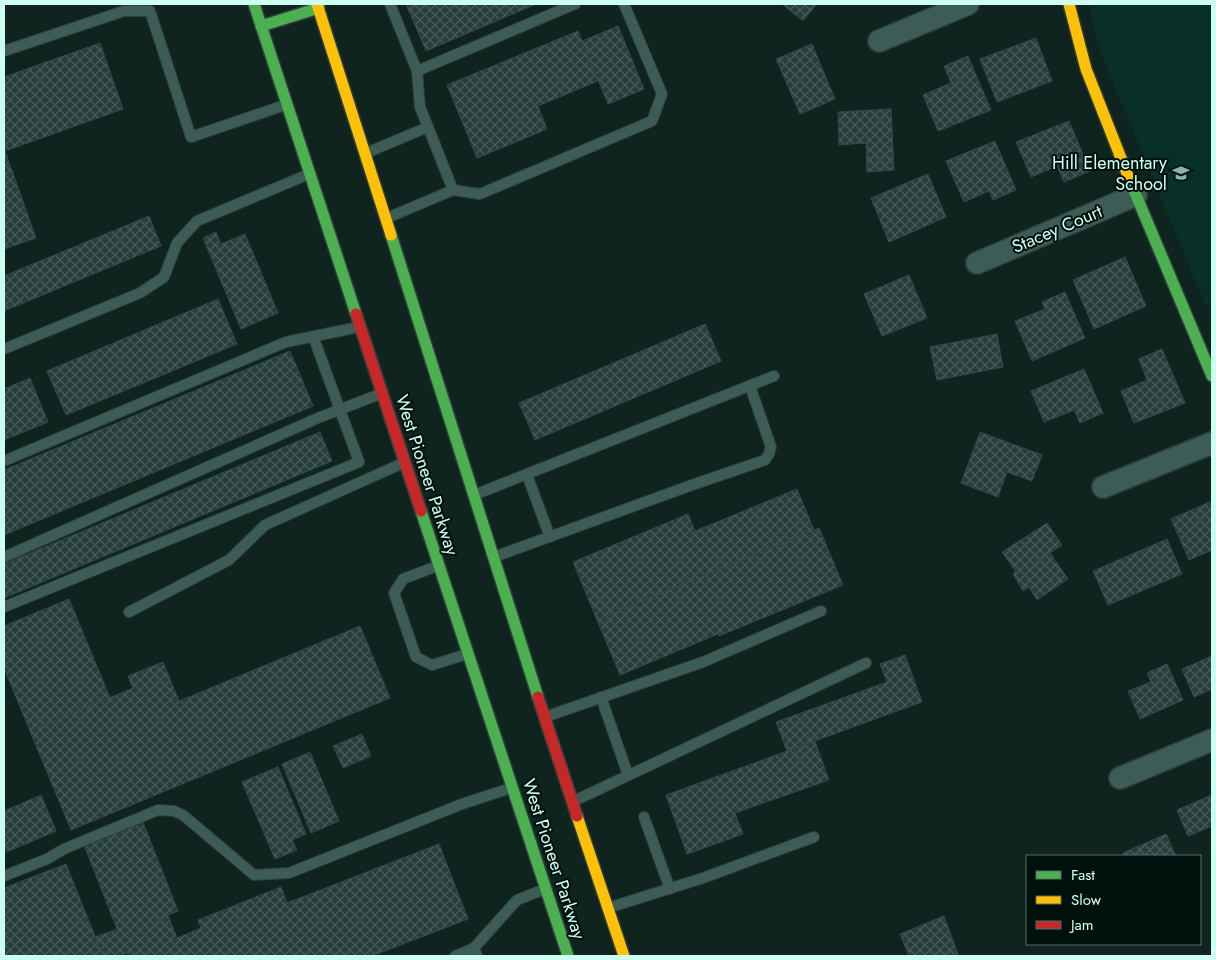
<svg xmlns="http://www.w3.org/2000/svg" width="1216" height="960" font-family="Jost,sans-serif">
<defs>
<pattern id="building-cross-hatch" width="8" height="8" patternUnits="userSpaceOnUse" patternTransform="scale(1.25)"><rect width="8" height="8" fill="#283e3d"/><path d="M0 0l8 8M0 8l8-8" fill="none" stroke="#465b5a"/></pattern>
</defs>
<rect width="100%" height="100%" fill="#0f231f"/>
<polygon fill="#092f29" points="1090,4 1212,4 1212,304 1206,307 1096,41"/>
<g fill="url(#building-cross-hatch)" stroke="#2e4b4a">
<polygon points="406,4 536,4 426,51"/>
<polygon points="782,4 817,4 803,21"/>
<polygon points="618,26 644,89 608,104 582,41"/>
<polygon points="578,31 598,81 538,106 547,129 477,158 447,85"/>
<polygon points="1036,38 1052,81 997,102 980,59"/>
<polygon points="100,43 123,109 5,151 36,238 4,249 4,77"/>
<polygon points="812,44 835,99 800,114 776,59"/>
<polygon points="968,56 991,110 938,131 923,95 951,83 944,66"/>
<polygon points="891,109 894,170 867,172 866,143 839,145 838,112"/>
<polygon points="1069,121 1090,171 1064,182 1057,166 1031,177 1016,142"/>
<polygon points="995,141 1016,190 993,200 989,191 964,202 946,161"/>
<polygon points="928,174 946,217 889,242 871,198"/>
<polygon points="149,216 161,246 4,311 4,276"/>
<polygon points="216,232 221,244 245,234 278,313 241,329 203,238"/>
<polygon points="1125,257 1146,306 1094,329 1073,280"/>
<polygon points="909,275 927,318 882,336 864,294"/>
<polygon points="1065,292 1085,338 1032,361 1015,321 1045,309 1042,302"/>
<polygon points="218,299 237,344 66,415 47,371"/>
<polygon points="705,324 721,361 535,440 519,403"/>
<polygon points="997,334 1003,367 937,380 930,347"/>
<polygon points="1162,349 1185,403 1134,423 1121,391 1147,380 1139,359"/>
<polygon points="290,351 313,406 4,535 4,470"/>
<polygon points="1084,369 1103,413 1080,423 1074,410 1044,422 1031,391"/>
<polygon points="30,378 48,422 4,440 4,389"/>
<polygon points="320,432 332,461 4,598 4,564"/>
<polygon points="980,432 1042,455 1032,481 1007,472 998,497 961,483"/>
<polygon points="797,489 814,530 597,620 573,562 688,514 695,531"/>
<polygon points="1212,501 1212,550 1189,560 1171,519"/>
<polygon points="1047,523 1062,545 1050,553 1068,579 1037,600 1029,587 1023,591 1013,574 1016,572 1002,552"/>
<polygon points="819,528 843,585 719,636 718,634 620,675 597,620"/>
<polygon points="1167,539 1182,574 1108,605 1093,571"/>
<polygon points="69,599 110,698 30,731 4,668 4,626"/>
<polygon points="360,626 390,698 71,830 30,731 133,688 128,676 163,662 179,701"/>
<polygon points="905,655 922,702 787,751 776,722 887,682 880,664"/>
<polygon points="1212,656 1212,689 1194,697 1182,669"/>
<polygon points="1167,664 1183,700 1140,719 1128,691 1151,682 1147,673"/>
<polygon points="362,734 371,756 343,768 333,746"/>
<polygon points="815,741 829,780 735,813 743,834 687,854 666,795"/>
<polygon points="310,752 339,821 311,833 282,764"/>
<polygon points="278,767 306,834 292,840 297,850 275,859 242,782"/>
<polygon points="41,795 56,831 4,853 4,811"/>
<polygon points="1212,795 1212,826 1188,836 1177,810"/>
<polygon points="143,822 178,911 168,915 177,938 201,928 198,920 281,887 287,903 439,844 468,919 372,956 130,956 128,953 119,956 103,956 95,937 117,929 84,845"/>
<polygon points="1166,834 1176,856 1124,856 1123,853"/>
<polygon points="66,864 103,956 4,956 4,888"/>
<polygon points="944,916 958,954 952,956 909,956 900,934"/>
</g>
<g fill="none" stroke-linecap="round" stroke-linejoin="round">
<g stroke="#2e403c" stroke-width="12">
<g id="lane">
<polyline points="390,4 417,71 575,4"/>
<polyline points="4,51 124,11 150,11 191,137 285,105"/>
<polyline points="417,71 420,107 453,190 480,194 652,121 662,94 624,4"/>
<polyline points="366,153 428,127"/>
<polyline points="387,218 453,190"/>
<polyline points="4,349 140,293 164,277 177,243 197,221 309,174"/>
<polyline points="4,461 286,342 359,327"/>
<polyline points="527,475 550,537"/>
<polyline points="474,495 774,376"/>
<polyline points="4,557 318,418 380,394"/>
<polyline points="494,557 692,485 765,460 769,454 771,447 750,386"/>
<polyline points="437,566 403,579 394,593 416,657 432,665 467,654"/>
<polyline points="4,607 359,462 313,336"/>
<polyline points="129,612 229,560 265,525 403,463"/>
<polyline points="601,697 628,775"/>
<polyline points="545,717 703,662 821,611"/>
<polyline points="572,802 866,663"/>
<polyline points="644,817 670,889"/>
<polyline points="4,876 47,859 64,849 158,810 174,811 183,815 254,875 289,873 462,804 511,788"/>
<polyline points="608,908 703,878 814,837"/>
<polyline points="474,948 517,900 545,889"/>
<polyline points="455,956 474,948 477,956"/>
</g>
</g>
<g stroke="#2e403c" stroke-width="24">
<g id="street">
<polyline points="879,41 968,4"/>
<polyline points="977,263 1136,195"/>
<polyline points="1103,487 1212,443"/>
<polyline points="1120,778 1212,740"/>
</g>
</g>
<g stroke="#2e403c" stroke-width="14">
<g id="fast">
<polyline points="254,4 356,314"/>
<polyline points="261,26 319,8"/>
<polyline points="1128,176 1212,376"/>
<polyline points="391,235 538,697"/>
<polyline points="421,511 568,956"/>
</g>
</g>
<g stroke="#2e403c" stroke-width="14">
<g id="slow">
<polyline points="317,4 391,235"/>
<polyline points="1069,4 1086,69 1128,176"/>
<polyline points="577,816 624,956"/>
</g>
</g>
<g stroke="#2e403c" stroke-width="14">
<g id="jam">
<polyline points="356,314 421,511"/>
<polyline points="538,697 577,816"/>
</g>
</g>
<use href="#lane" stroke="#3e5c56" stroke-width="10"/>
<use href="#street" stroke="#3e5c56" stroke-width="21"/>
<use href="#fast" stroke="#4caf50" stroke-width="11"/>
<use href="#slow" stroke="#ffc107" stroke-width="11"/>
<use href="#jam" stroke="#c62828" stroke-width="11"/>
</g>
<defs>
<g id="school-bare" transform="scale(1.35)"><path d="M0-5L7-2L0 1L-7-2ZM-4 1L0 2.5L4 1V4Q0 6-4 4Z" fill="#8bb2a9" stroke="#00110d" stroke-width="2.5" paint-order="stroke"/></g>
</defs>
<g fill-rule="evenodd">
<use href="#school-bare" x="1181" y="173"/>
</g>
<g text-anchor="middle" stroke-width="4" stroke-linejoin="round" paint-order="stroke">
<g font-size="18" fill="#cefff3" stroke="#00110d" text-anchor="end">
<text x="1167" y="169">Hill Elementary<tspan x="1167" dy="21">School</tspan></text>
</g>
<g font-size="18" fill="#cefff3" stroke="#00110d">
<text transform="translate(1057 229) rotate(-23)" y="6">Stacey Court</text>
<text transform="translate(427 475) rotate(72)" y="6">West Pioneer Parkway</text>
<text transform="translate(554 859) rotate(72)" y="6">West Pioneer Parkway</text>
</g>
</g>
<rect width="1216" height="960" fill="none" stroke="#cefff3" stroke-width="10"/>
<rect x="1026" y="855" width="175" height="90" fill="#00110d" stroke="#527069"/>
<rect x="1036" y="871" width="25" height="8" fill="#4caf50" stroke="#527069"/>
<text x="1071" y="880" font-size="15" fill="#cefff3">Fast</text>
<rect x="1036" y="896" width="25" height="8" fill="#ffc107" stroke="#527069"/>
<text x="1071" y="905" font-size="15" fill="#cefff3">Slow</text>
<rect x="1036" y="921" width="25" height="8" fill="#c62828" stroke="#527069"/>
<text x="1071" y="930" font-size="15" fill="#cefff3">Jam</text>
</svg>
